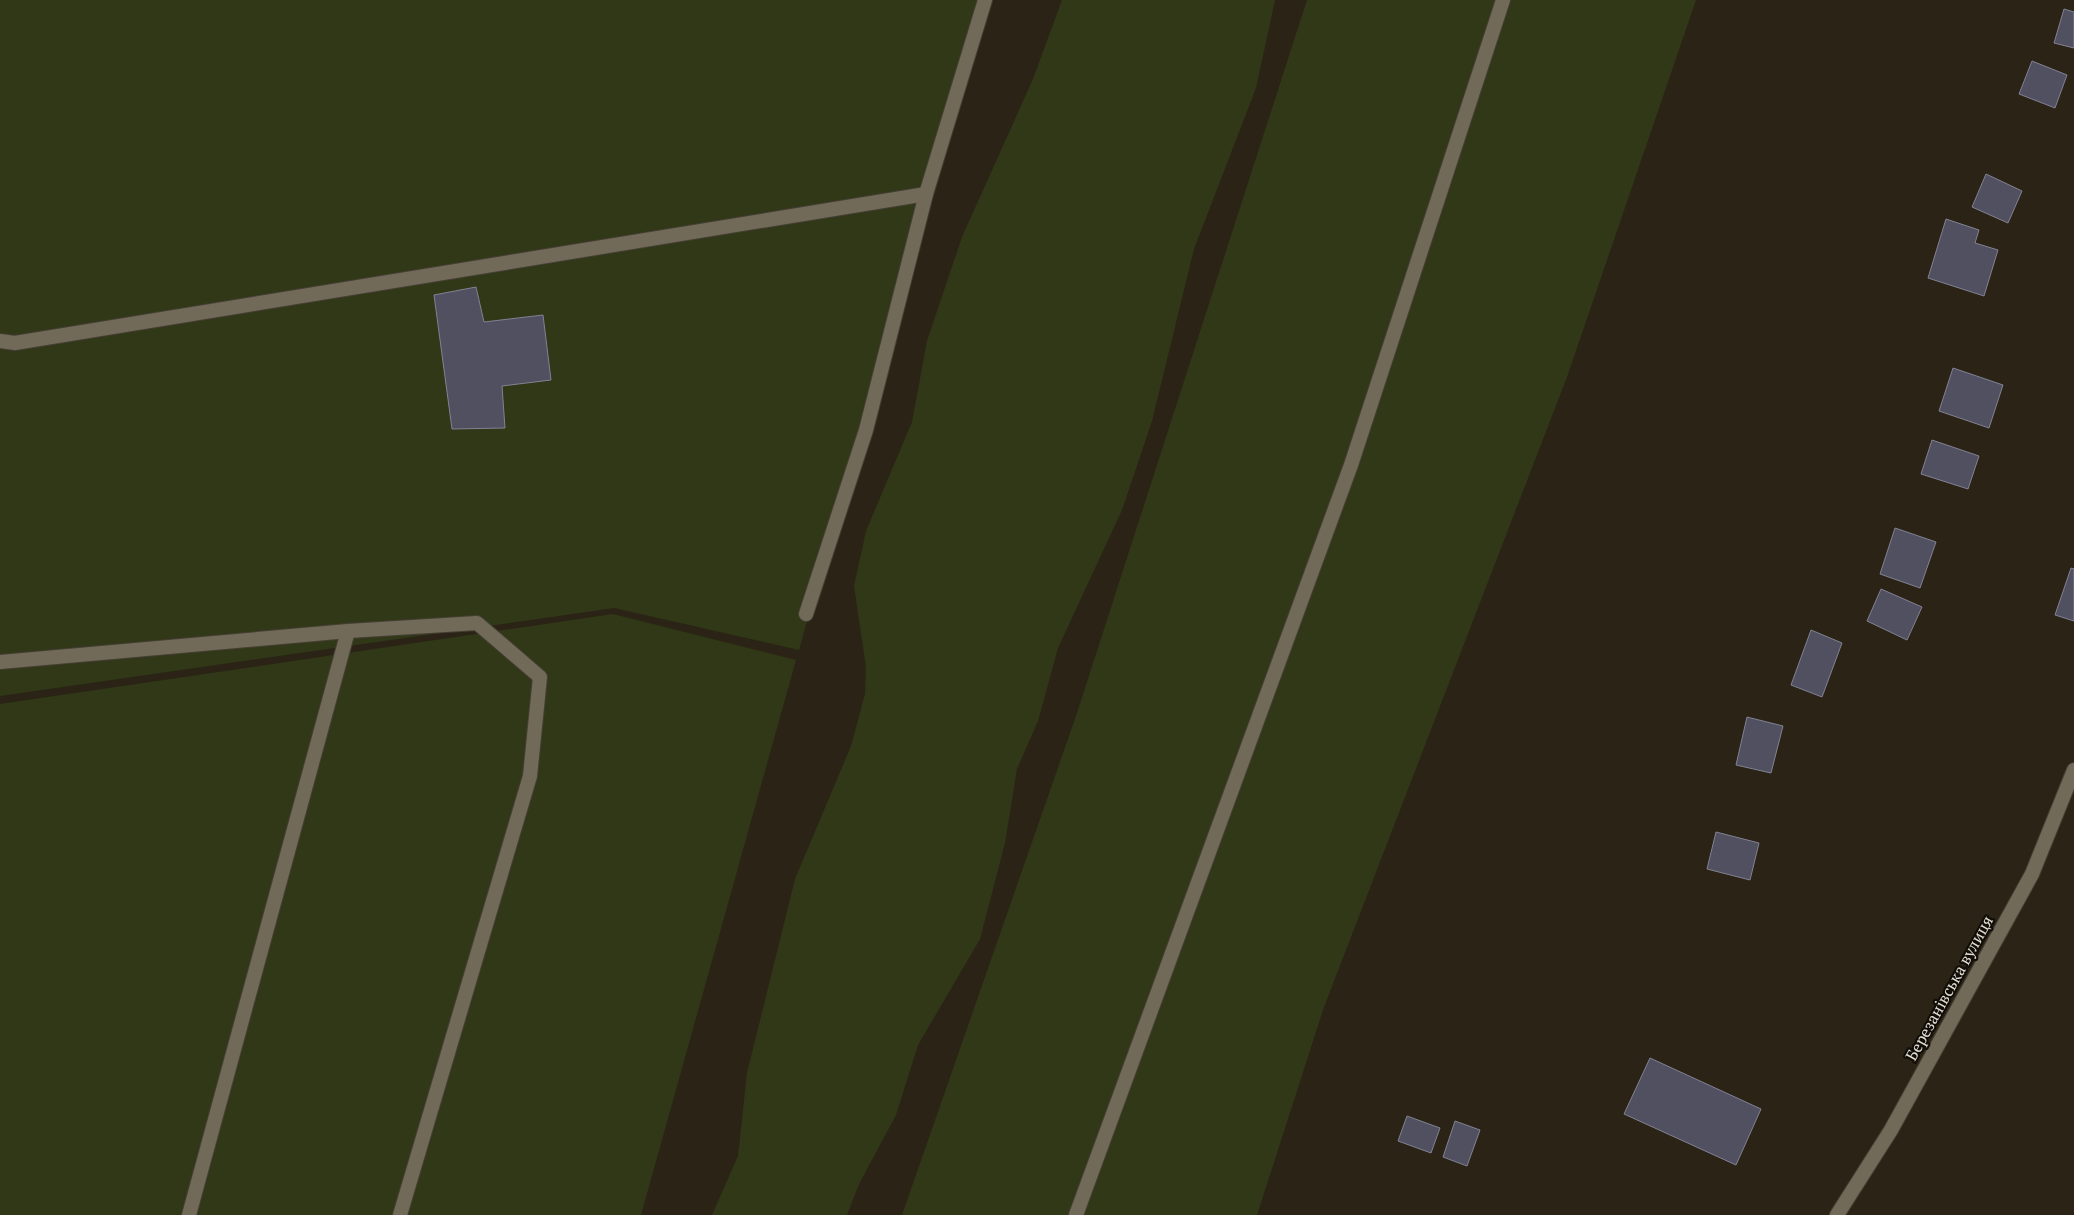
<svg xmlns="http://www.w3.org/2000/svg" width="2074" height="1215" font-family="'PT Serif',serif">
<rect width="100%" height="100%" fill="#2b2416"/>
<g fill="#303817">
<polygon points="0,0 981,0 799,650 614,608 0,696"/>
<polygon points="1062,0 1275,0 1256,88 1194,249 1152,421 1122,510 1058,648 1038,721 1017,769 1005,843 980,939 918,1045 896,1115 859,1184 847,1215 712,1215 738,1156 747,1073 795,879 851,746 865,694 866,667 854,586 866,531 912,422 927,341 962,237 1033,79"/>
<polygon points="1307,0 1696,0 1567,377 1324,1007 1257,1215 902,1215 1076,716"/>
<polygon points="613,614 796,660 641,1215 0,1215 0,704"/>
</g>
<g fill="#505060" stroke="#828294">
<polygon points="2064,9 2074,12 2074,48 2054,43"/>
<polygon points="2032,61 2067,75 2055,108 2019,94"/>
<polygon points="1986,174 2022,191 2008,223 1972,207"/>
<polygon points="1946,219 1979,230 1975,243 1998,250 1984,296 1928,278"/>
<polygon points="476,287 484,322 543,315 551,380 502,386 505,428 452,429 434,295"/>
<polygon points="1953,368 2003,385 1989,428 1939,411"/>
<polygon points="1932,440 1979,456 1968,489 1921,474"/>
<polygon points="1895,528 1936,542 1920,588 1880,574"/>
<polygon points="2071,568 2074,569 2074,621 2055,615"/>
<polygon points="1881,589 1922,607 1907,640 1867,621"/>
<polygon points="1811,630 1842,643 1822,697 1791,685"/>
<polygon points="1747,717 1783,726 1771,773 1736,765"/>
<polygon points="1716,832 1759,843 1750,880 1707,869"/>
<polygon points="1650,1058 1761,1109 1736,1165 1624,1114"/>
<polygon points="1407,1116 1440,1128 1431,1153 1398,1141"/>
<polygon points="1455,1121 1480,1130 1467,1166 1443,1157"/>
</g>
<g fill="none" stroke-linecap="round" stroke-linejoin="round">
<g stroke="#463f35" stroke-width="16">
<g id="service">
<polyline points="0,341 15,343 926,194"/>
<polyline points="806,614 866,430 926,194 985,0"/>
<polyline points="0,662 348,631 477,623 540,677 530,776 400,1215"/>
<polyline points="189,1215 348,631"/>
<polyline points="1076,1215 1351,465 1503,0"/>
<polyline points="1837,1215 1891,1130 2032,874 2074,770"/>
</g>
</g>
<use href="#service" stroke="#726a59" stroke-width="14"/>
</g>
<g text-anchor="middle" stroke-width="4.5" stroke-linejoin="round" paint-order="stroke">
<g font-size="16" fill="#e4dfd6" stroke="#110e08">
<text transform="translate(1949 988) rotate(-61)" y="6">Березанівська вулиця</text>
</g>
</g>
</svg>
